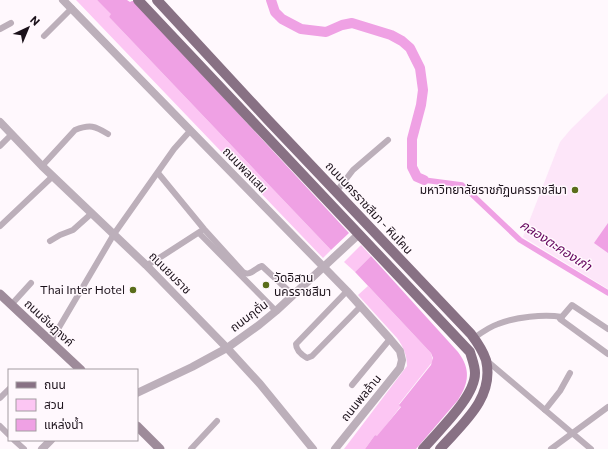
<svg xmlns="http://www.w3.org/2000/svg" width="608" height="449" font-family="Commissioner,'Noto Sans Thai',sans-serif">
<rect width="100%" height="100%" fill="#fff8fd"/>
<polygon fill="#fde6f9" points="608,93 608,289 523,237 560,142 571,129"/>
<g fill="#fcc6f3">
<polygon points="76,0 97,0 112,14 109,17 331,250 323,258"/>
<polygon points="361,245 371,256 355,272 344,262"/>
<path d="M368,286L431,353L433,361L399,404L401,406L377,437L375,435L365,449H344L407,366C407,355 403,346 397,338L358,295Z"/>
</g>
<g fill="#efa1e4">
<polygon points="97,0 127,0 130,2 132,1 134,1 349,233 331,250 109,17 111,14"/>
<polygon points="608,223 608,253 594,243"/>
<path d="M371,256L458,352C471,369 469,383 458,400L416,449H365L375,435L377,436L401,407L399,405L431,365L433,358L431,353L355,272Z"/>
</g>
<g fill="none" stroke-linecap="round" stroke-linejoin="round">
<polyline stroke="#efa1e4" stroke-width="5.5" points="424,180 462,185 520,240 608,293"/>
<polyline stroke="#efa1e4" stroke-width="10" points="271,0 275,12 282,19 301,29 326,32 342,25 352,23 391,35 402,41 410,48 420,68 423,90 421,105 412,139 412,167 417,177 424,180"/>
<g stroke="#bcafba" stroke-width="6">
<polyline points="0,29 11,23"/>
<polyline points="44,36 72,8"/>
<polyline points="0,146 11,135"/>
<path d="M42,166L75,130C90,124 95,126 108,134"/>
<path d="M158,173L204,229L243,272C250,277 255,268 262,266L293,295"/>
<polyline points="336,192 353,170 388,140"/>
<polyline points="0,226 53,176"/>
<polyline points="199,233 276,311"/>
<polyline points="50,241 60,235 73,230 92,213"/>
<polyline points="146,265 153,262 201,231"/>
<path d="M347,291L296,344C296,350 302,355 307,358L312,356L361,306"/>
<polyline points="11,305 31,283"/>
<polyline points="608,329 572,305 560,319 608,354"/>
<path d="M474,338C481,333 489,327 498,324C515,317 544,314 562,317"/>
<polyline points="51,341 114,234 174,149 190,131"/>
<polyline points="486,360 591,449"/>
<polyline points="352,385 390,339"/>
<polyline points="0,398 9,389"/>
<polyline points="545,410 560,391 570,373"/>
<polyline points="0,426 9,435"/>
<polyline points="14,440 24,449"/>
<polyline points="191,449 217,421"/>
<polyline points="551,449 608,407"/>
</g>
<g stroke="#bcafba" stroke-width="8">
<polyline points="63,0 347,291 390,339 400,351 402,360 400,368 335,449"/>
<polyline points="0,122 42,166 146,265 227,348 260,384 313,449"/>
<polyline points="137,393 192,367 227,348 259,325 276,311 359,234"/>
<polyline points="42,449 51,440"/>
</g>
<g stroke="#9e8b9a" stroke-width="9">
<polyline points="0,294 81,370"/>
<polyline points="137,426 160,449"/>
</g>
<g stroke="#887184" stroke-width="10">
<path d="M138,0L470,352C472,359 475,366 475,373C475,397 439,430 423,449"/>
<path d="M157,0L268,120L471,334C477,342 483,351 486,360C495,398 462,424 440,449"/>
</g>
</g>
<g fill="#5a6d1b" stroke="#fff8fd" stroke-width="1.5">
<circle cx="575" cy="190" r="4"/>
<circle cx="266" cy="285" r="4"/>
<circle cx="133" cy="290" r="4"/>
</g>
<g text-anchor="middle" stroke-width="3" stroke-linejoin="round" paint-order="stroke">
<g font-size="12" fill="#1b111a" stroke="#fff8fd">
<text transform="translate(245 170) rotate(46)" y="4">ถนนพลแสน</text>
<text transform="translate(369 208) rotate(47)" y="4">ถนนนครราชสีมา - หินโคน</text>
<text transform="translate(170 273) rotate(45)" y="4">ถนนยมราช</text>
<text transform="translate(249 316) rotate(-37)" y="4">ถนนกุดั่น</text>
<text transform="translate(49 323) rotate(43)" y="4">ถนนอัษฎางค์</text>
<text transform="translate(361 398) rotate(-51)" y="4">ถนนพลล้าน</text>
</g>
<g font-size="12" fill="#1b111a" stroke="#fff8fd" text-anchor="end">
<text x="567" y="194">มหาวิทยาลัยราชภัฏนครราชสีมา</text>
<text x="274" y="282" text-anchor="start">วัดอิสาน<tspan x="274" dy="14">นครราชสีมา</tspan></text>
<text x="125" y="294">Thai Inter Hotel</text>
</g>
<g font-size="13" font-style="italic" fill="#64045d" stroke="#fff8fd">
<text transform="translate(556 245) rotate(33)" y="5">คลองตะคองเก่า</text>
</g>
</g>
<rect x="8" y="369" width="130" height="72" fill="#fff8fd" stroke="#a49ca2"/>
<rect x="16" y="382" width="20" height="6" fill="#887184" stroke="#a49ca2"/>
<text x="44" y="389" font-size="12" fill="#1b111a">ถนน</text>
<rect x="16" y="399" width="20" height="12" fill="#fcc6f3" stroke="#a49ca2"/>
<text x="44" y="409" font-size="12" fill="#1b111a">สวน</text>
<rect x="16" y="419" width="20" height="12" fill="#efa1e4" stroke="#a49ca2"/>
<text x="44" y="429" font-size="12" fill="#1b111a">แหล่งน้ำ</text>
<g transform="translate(28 28) rotate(44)" stroke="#fff8fd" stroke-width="3" paint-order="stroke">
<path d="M0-3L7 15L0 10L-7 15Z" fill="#1b111a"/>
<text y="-6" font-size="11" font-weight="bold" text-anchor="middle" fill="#1b111a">N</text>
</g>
</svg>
